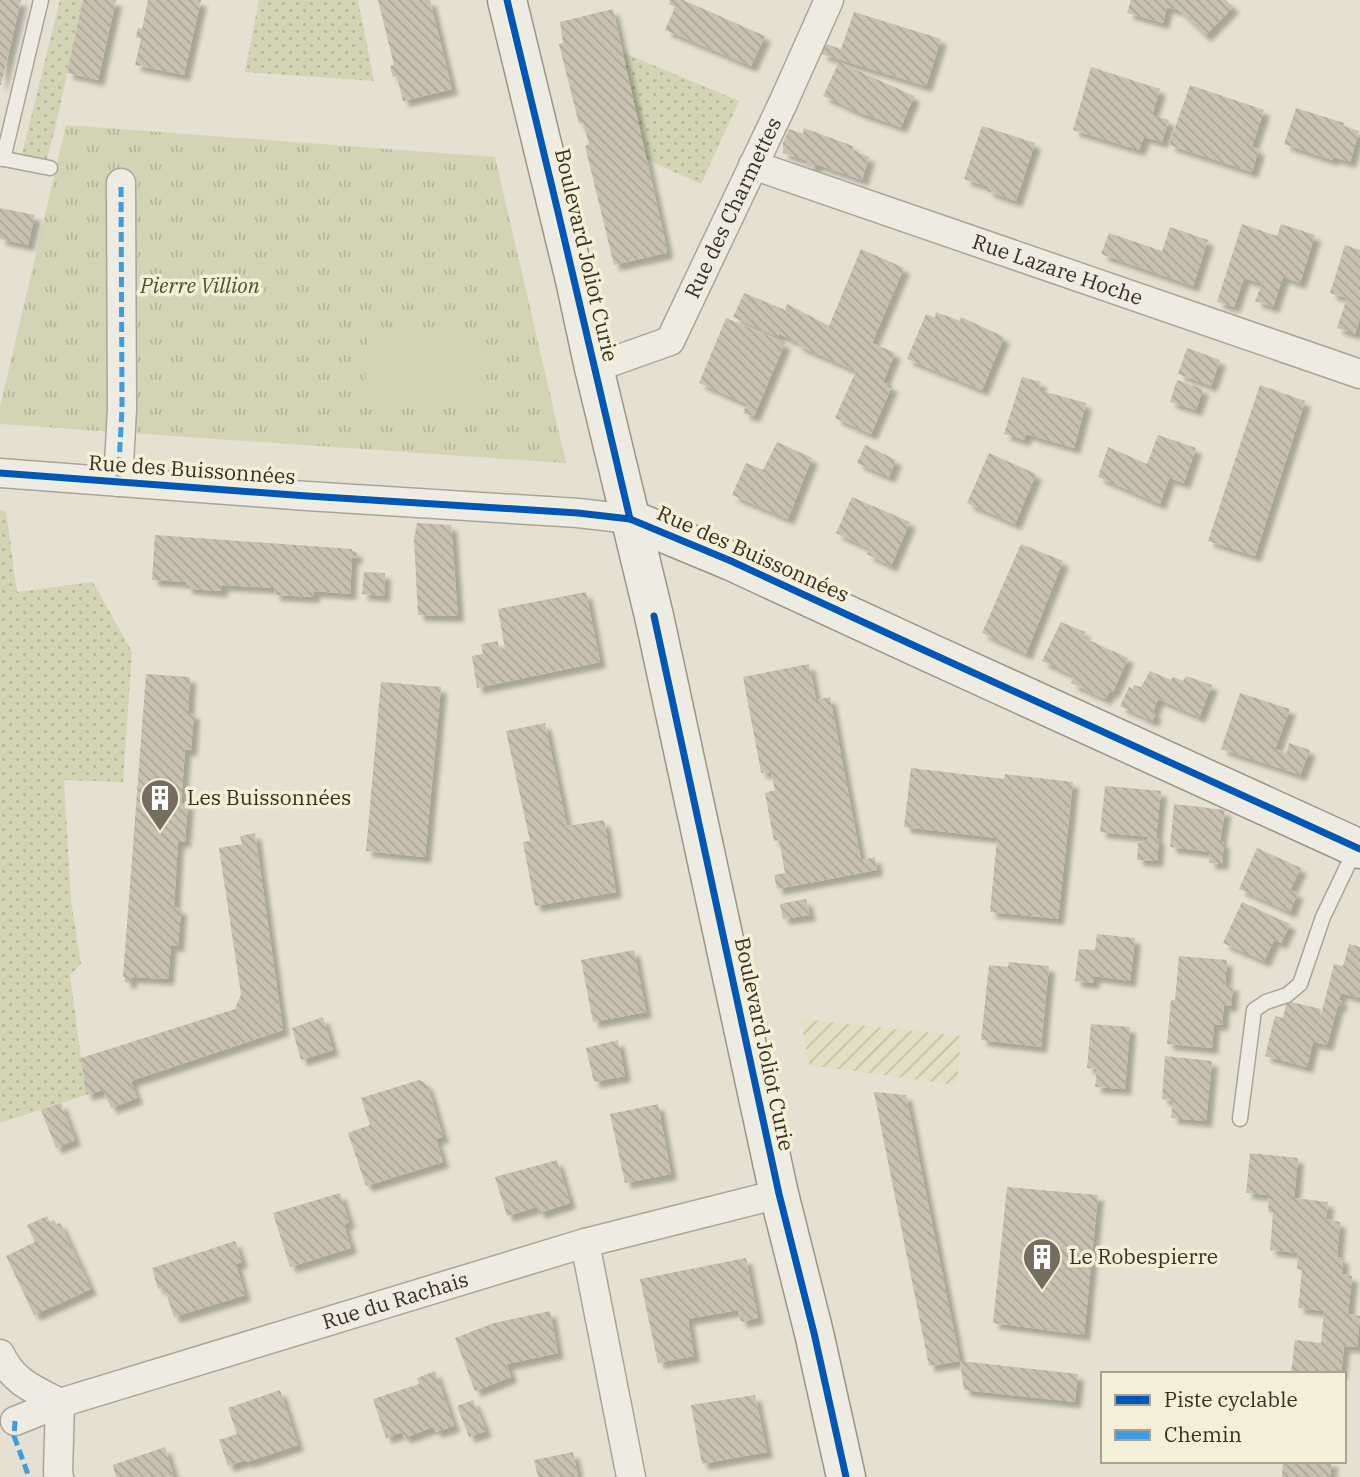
<svg xmlns="http://www.w3.org/2000/svg" width="1360" height="1477" font-family="'IBM Plex Serif',serif">
<defs>
<pattern id="farmland-furrows" width="10" height="10" patternUnits="userSpaceOnUse" patternTransform="scale(1.75)"><rect width="10" height="10" fill="#e3dfc3"/><path d="M-1 1l2-2M0 10L10 0M9 11l2-2" fill="none" stroke="#c4c0a7"/></pattern>
<pattern id="grass-dots" width="8" height="8" patternUnits="userSpaceOnUse" patternTransform="scale(1.75)"><rect width="8" height="8" fill="#d2d4b4"/><path d="M2 2h.1M6 6h.1" fill="none" stroke="#b5b69a" stroke-width="1.8" stroke-linecap="round"/></pattern>
<pattern id="park-tufts" width="24" height="20" patternUnits="userSpaceOnUse" patternTransform="scale(1.75)"><rect width="24" height="20" fill="#d2d4b4"/><path d="M3 7l-1-3M5 7V3M7 7l1-3M15 17l-1-3M17 17v-4M19 17l1-3" fill="none" stroke="#b5b69a"/></pattern>
<pattern id="building-back-hatch" width="6" height="6" patternUnits="userSpaceOnUse" patternTransform="scale(1.75)"><rect width="6" height="6" fill="#c9c0b2"/><path d="M-1 5l2 2M0 0l6 6M5-1l2 2" fill="none" stroke="#ada599"/></pattern>
<filter id="shadow"><feDropShadow dx="6" dy="6" stdDeviation="2" flood-color="#0004"/></filter>
</defs>
<rect width="100%" height="100%" fill="#e5e0d1"/>
<polygon fill="url(#farmland-furrows)" points="801,1019 961,1036 957,1085 809,1065"/>
<g fill="url(#grass-dots)">
<polygon points="60,0 83,0 56,124 45,167 20,162"/>
<polygon points="259,0 358,0 374,81 245,72"/>
<polygon points="622,52 739,101 701,184 646,159"/>
<polygon points="0,510 6,511 17,592 93,582 132,652 123,782 64,780 71,900 81,964 70,975 86,1095 0,1123"/>
</g>
<polygon fill="url(#park-tufts)" points="66,125 495,157 566,463 0,424 0,407"/>
<polygon fill="#d2d4b4" points="367,332 483,339 480,405 365,396"/>
<g fill="url(#building-back-hatch)" filter="url(#shadow)">
<polygon points="0,0 21,0 1,85 0,85"/>
<polygon points="83,0 116,0 98,80 67,73"/>
<polygon points="148,0 201,0 184,75 135,65 141,39 136,37 138,28 142,29"/>
<polygon points="378,0 430,0 452,89 403,101 397,76 393,77 390,66 394,65"/>
<polygon points="670,0 683,0 765,36 751,66 665,30 675,7 669,4"/>
<polygon points="1131,0 1226,0 1233,7 1205,36 1178,10 1167,7 1163,23 1127,13"/>
<polygon points="613,9 667,250 666,253 614,265 585,146 589,144 583,123 579,124 559,44 563,43 560,22"/>
<polygon points="854,12 941,39 926,86 821,54 826,44 841,49"/>
<polygon points="839,62 914,96 901,127 863,114 823,96"/>
<polygon points="1091,67 1160,89 1152,115 1169,120 1162,142 1144,137 1139,150 1073,130"/>
<polygon points="1190,85 1264,110 1252,147 1259,149 1252,172 1169,145"/>
<polygon points="1296,108 1344,123 1343,126 1359,131 1350,162 1333,157 1332,160 1284,144"/>
<polygon points="982,126 1035,143 1016,201 987,191 989,187 964,179"/>
<polygon points="804,128 853,146 852,150 869,157 862,180 816,164 814,168 807,166 808,161 783,153 783,143 789,129 803,134"/>
<polygon points="0,208 35,215 28,245 0,239"/>
<polygon points="1242,224 1277,236 1281,224 1315,235 1300,283 1283,277 1273,307 1255,301 1262,284 1244,278 1234,307 1217,302"/>
<polygon points="1170,227 1208,240 1193,286 1101,254 1109,233 1162,251"/>
<polygon points="1345,245 1360,250 1360,318 1355,334 1337,328 1347,298 1330,293"/>
<polygon points="861,249 904,268 872,343 895,353 883,382 892,386 871,434 835,418 856,371 797,345 797,342 779,334 778,337 733,317 744,293 785,310 787,304 829,326"/>
<polygon points="936,312 960,321 961,317 1004,337 982,390 907,359 926,314 935,318"/>
<polygon points="726,318 785,343 754,416 743,413 747,404 699,383"/>
<polygon points="1187,348 1220,360 1211,386 1178,374"/>
<polygon points="1022,377 1041,382 1039,390 1086,403 1074,448 1026,434 1024,440 1004,434"/>
<polygon points="1177,380 1203,389 1196,410 1170,402"/>
<polygon points="1260,385 1305,401 1255,556 1208,541"/>
<polygon points="1158,435 1196,448 1184,483 1169,478 1160,504 1098,477 1108,447 1147,464"/>
<polygon points="777,442 812,458 788,519 732,495 746,463 763,470"/>
<polygon points="865,445 896,460 889,477 857,463"/>
<polygon points="989,453 1036,474 1015,524 967,503"/>
<polygon points="852,497 910,522 891,566 867,554 870,549 836,533"/>
<polygon points="417,523 451,525 458,616 418,615 414,539"/>
<polygon points="155,535 352,549 352,551 357,552 356,558 352,558 350,594 314,591 314,597 274,595 275,588 222,585 222,591 204,590 186,588 187,582 152,580"/>
<polygon points="1021,544 1063,561 1026,654 982,633"/>
<polygon points="364,572 385,573 384,596 362,594"/>
<polygon points="586,592 600,662 477,688 472,656 483,654 481,644 498,641 499,650 505,649 498,609"/>
<polygon points="1061,622 1085,632 1082,637 1128,658 1113,692 1110,691 1105,699 1071,683 1074,676 1042,661"/>
<polygon points="809,664 816,700 830,697 861,860 875,857 877,870 777,889 774,875 785,873 779,840 774,841 765,793 775,790 771,772 762,773 761,772 743,677"/>
<polygon points="1150,671 1171,680 1173,677 1183,681 1186,676 1212,685 1199,717 1158,699 1153,712 1156,714 1152,721 1120,706 1129,687 1133,689 1134,685 1141,687"/>
<polygon points="146,674 190,677 188,713 194,713 191,750 185,750 181,803 188,803 185,841 178,842 174,907 181,909 178,946 171,945 168,979 131,977 131,983 125,982 125,977 123,977"/>
<polygon points="381,682 441,687 425,857 366,851"/>
<polygon points="1240,693 1290,709 1275,749 1287,753 1289,743 1310,750 1300,775 1221,749"/>
<polygon points="545,723 567,826 604,820 616,892 535,906 523,842 530,841 506,731"/>
<polygon points="911,768 1004,779 1005,774 1073,782 1058,919 990,912 997,838 904,827"/>
<polygon points="1105,786 1161,791 1156,838 1159,839 1157,861 1137,860 1138,842 1147,841 1148,837 1100,832"/>
<polygon points="1174,804 1225,810 1220,842 1224,842 1222,864 1209,863 1210,852 1170,847"/>
<polygon points="255,833 283,1030 131,1081 137,1098 111,1108 103,1090 86,1095 81,1058 235,1009 241,994 219,848 242,844 240,836"/>
<polygon points="1257,848 1301,868 1290,890 1298,893 1290,912 1239,889"/>
<polygon points="806,899 810,915 783,919 780,904"/>
<polygon points="1242,902 1290,924 1281,943 1274,940 1264,961 1223,943"/>
<polygon points="1097,934 1135,938 1130,981 1094,976 1093,983 1075,981 1079,949 1095,950"/>
<polygon points="1349,944 1360,947 1360,998 1341,993 1339,1000 1342,1001 1341,1006 1338,1005 1327,1045 1313,1042 1307,1067 1265,1056 1275,1016 1283,1018 1287,1001 1321,1009 1315,1038 1334,964 1343,966"/>
<polygon points="634,950 646,1012 593,1022 581,960"/>
<polygon points="1179,956 1227,960 1225,985 1233,985 1231,1006 1224,1005 1222,1025 1214,1024 1212,1048 1167,1044 1171,1000 1175,1000"/>
<polygon points="1009,962 1049,966 1041,1047 981,1040 989,965 1008,967"/>
<polygon points="323,1017 333,1050 301,1060 292,1028"/>
<polygon points="1091,1024 1130,1027 1125,1089 1095,1087 1097,1069 1087,1068"/>
<polygon points="618,1040 625,1076 594,1082 586,1048"/>
<polygon points="1165,1056 1212,1061 1206,1121 1171,1118 1173,1101 1162,1099"/>
<polygon points="419,1080 424,1082 428,1087 443,1137 436,1139 443,1162 366,1186 348,1133 370,1125 361,1098"/>
<polygon points="874,1092 906,1095 960,1361 1078,1374 1075,1402 964,1390 960,1361 929,1366"/>
<polygon points="61,1103 75,1140 56,1148 41,1110"/>
<polygon points="658,1104 671,1174 625,1183 610,1114"/>
<polygon points="1250,1153 1298,1158 1294,1198 1328,1202 1326,1219 1340,1222 1337,1257 1343,1258 1342,1274 1352,1276 1348,1314 1360,1316 1357,1347 1344,1346 1341,1374 1291,1374 1295,1340 1321,1343 1324,1311 1298,1308 1302,1270 1297,1269 1298,1253 1270,1250 1273,1213 1268,1212 1269,1195 1246,1193"/>
<polygon points="557,1160 570,1203 539,1213 537,1207 507,1216 495,1177"/>
<polygon points="1007,1187 1098,1195 1084,1335 993,1323"/>
<polygon points="340,1193 349,1222 344,1225 351,1248 290,1267 273,1213"/>
<polygon points="47,1216 50,1222 54,1220 56,1224 60,1223 91,1289 34,1315 6,1256 35,1242 27,1225"/>
<polygon points="235,1241 242,1262 236,1264 245,1295 174,1317 164,1287 158,1289 152,1268"/>
<polygon points="746,1258 758,1318 741,1322 738,1310 688,1319 694,1356 658,1363 640,1279"/>
<polygon points="550,1311 558,1353 507,1364 511,1377 475,1391 455,1338 494,1323"/>
<polygon points="435,1371 454,1426 436,1432 433,1427 404,1438 402,1432 386,1438 373,1399 419,1384 417,1378"/>
<polygon points="280,1390 298,1445 247,1462 246,1460 228,1466 219,1440 237,1434 228,1408"/>
<polygon points="755,1395 767,1452 702,1464 691,1405"/>
<polygon points="473,1400 486,1431 469,1437 457,1406"/>
<polygon points="165,1447 174,1477 116,1477 113,1465"/>
<polygon points="573,1452 578,1477 538,1477 534,1460"/>
<polygon points="1283,1461 1332,1461 1330,1477 1282,1477"/>
</g>
<g fill="none" stroke-linecap="round" stroke-linejoin="round">
<g stroke="#aba599" stroke-width="17">
<g id="lane">
<polyline points="0,158 50,168"/>
<polyline points="3,159 41,0"/>
<polyline points="1240,1119 1254,1010 1266,1002 1287,995 1300,984 1323,917 1356,848"/>
</g>
</g>
<g stroke="#aba599" stroke-width="31">
<g id="street">
<path id="s1" d="M753,165L1360,374"/>
<path id="s2" d="M594,368L670,341L783,103L829,0"/>
<polyline points="0,473 307,496 578,513 630,519"/>
<polyline points="118,482 122,409 121,183"/>
<polyline points="585,1243 631,1477"/>
<path d="M0,1354C13,1382 33,1389 60,1403"/>
<path id="s3" d="M15,1421L60,1403L585,1243L779,1194"/>
<polyline points="59,1477 58,1473 60,1403"/>
</g>
</g>
<g stroke="#9a958a" stroke-width="41">
<g id="secondary">
<polyline points="507,0 575,280 594,368 654,616 779,1194 814,1333 846,1477"/>
<polyline points="630,519 731,561 928,652 1360,849"/>
</g>
</g>
<use href="#lane" stroke="#eeebe3" stroke-width="14"/>
<use href="#street" stroke="#eeebe3" stroke-width="28"/>
<use href="#secondary" stroke="#eeebe3" stroke-width="38"/>
<g stroke="#3e9de0" stroke-width="5" stroke-dasharray="10 5" stroke-linecap="butt">
<polyline points="118,482 122,409 121,183"/>
<polyline points="15,1421 14,1436 29,1477"/>
</g>
<g stroke="#f4efd9" stroke-width="11">
<g id="cycleway">
<path d="M507,0C549,173 590,345 630,519"/>
<polyline points="0,473 307,496 578,513 630,519 731,561 928,652 1360,849"/>
<polyline points="654,616 779,1194 814,1333 846,1477"/>
</g>
</g>
<use href="#cycleway" stroke="#0057b8" stroke-width="7"/>
</g>
<defs>
<g id="building-pin" transform="scale(2.0125)"><path d="M0 17L-7.5 6A9.5 9.5 0 1 1 7.5 6Z" fill="#766d5f" stroke="#f4efd9"/><path d="M-4-6H4V6H1V3H-1V6H-4ZM-2.5-4.3h1.7v1.8h-1.7ZM.8-4.3h1.7v1.8H.8ZM-2.5-1h1.7V.8h-1.7ZM.8-1h1.7V.8H.8Z" fill="#fff"/></g>
</defs>
<g fill-rule="evenodd">
<use href="#building-pin" x="160" y="798"/>
<use href="#building-pin" x="1042" y="1257"/>
</g>
<g text-anchor="middle" stroke-width="7" stroke-linejoin="round" paint-order="stroke">
<g font-size="21" fill="#3a2f21" stroke="#f4efd9">
<text dy="7" stroke="none"><textPath href="#s2" startOffset="228">Rue des Charmettes</textPath></text>
<text transform="translate(586 255) rotate(77)" y="7">Boulevard Joliot Curie</text>
<text dy="7" stroke="none"><textPath href="#s1" startOffset="322">Rue Lazare Hoche</textPath></text>
<text transform="translate(192 470) rotate(4)" y="7">Rue des Buissonnées</text>
<text transform="translate(753 554) rotate(24)" y="7">Rue des Buissonnées</text>
<text transform="translate(764 1044) rotate(78)" y="7">Boulevard Joliot Curie</text>
<text dy="7" stroke="none"><textPath href="#s3" startOffset="399">Rue du Rachais</textPath></text>
</g>
<g font-size="21" font-style="italic" fill="#475529" stroke="#f4efd9">
<text x="200" y="293">Pierre Villion</text>
</g>
<g font-size="21" fill="#3a2f21" stroke="#f4efd9" text-anchor="start">
<text x="187" y="805">Les Buissonnées</text>
<text x="1069" y="1264">Le Robespierre</text>
</g>
</g>
<rect x="1101" y="1372" width="245" height="91" fill="#f4efd9" stroke="#aaa28f" stroke-width="2"/>
<rect x="1115" y="1395" width="35" height="10" fill="#0057b8" stroke="#aaa28f" stroke-width="2"/>
<text x="1164" y="1407" font-size="21" fill="#3a2f21">Piste cyclable</text>
<rect x="1115" y="1430" width="35" height="10" fill="#3e9de0" stroke="#aaa28f" stroke-width="2"/>
<text x="1164" y="1442" font-size="21" fill="#3a2f21">Chemin</text>
</svg>
